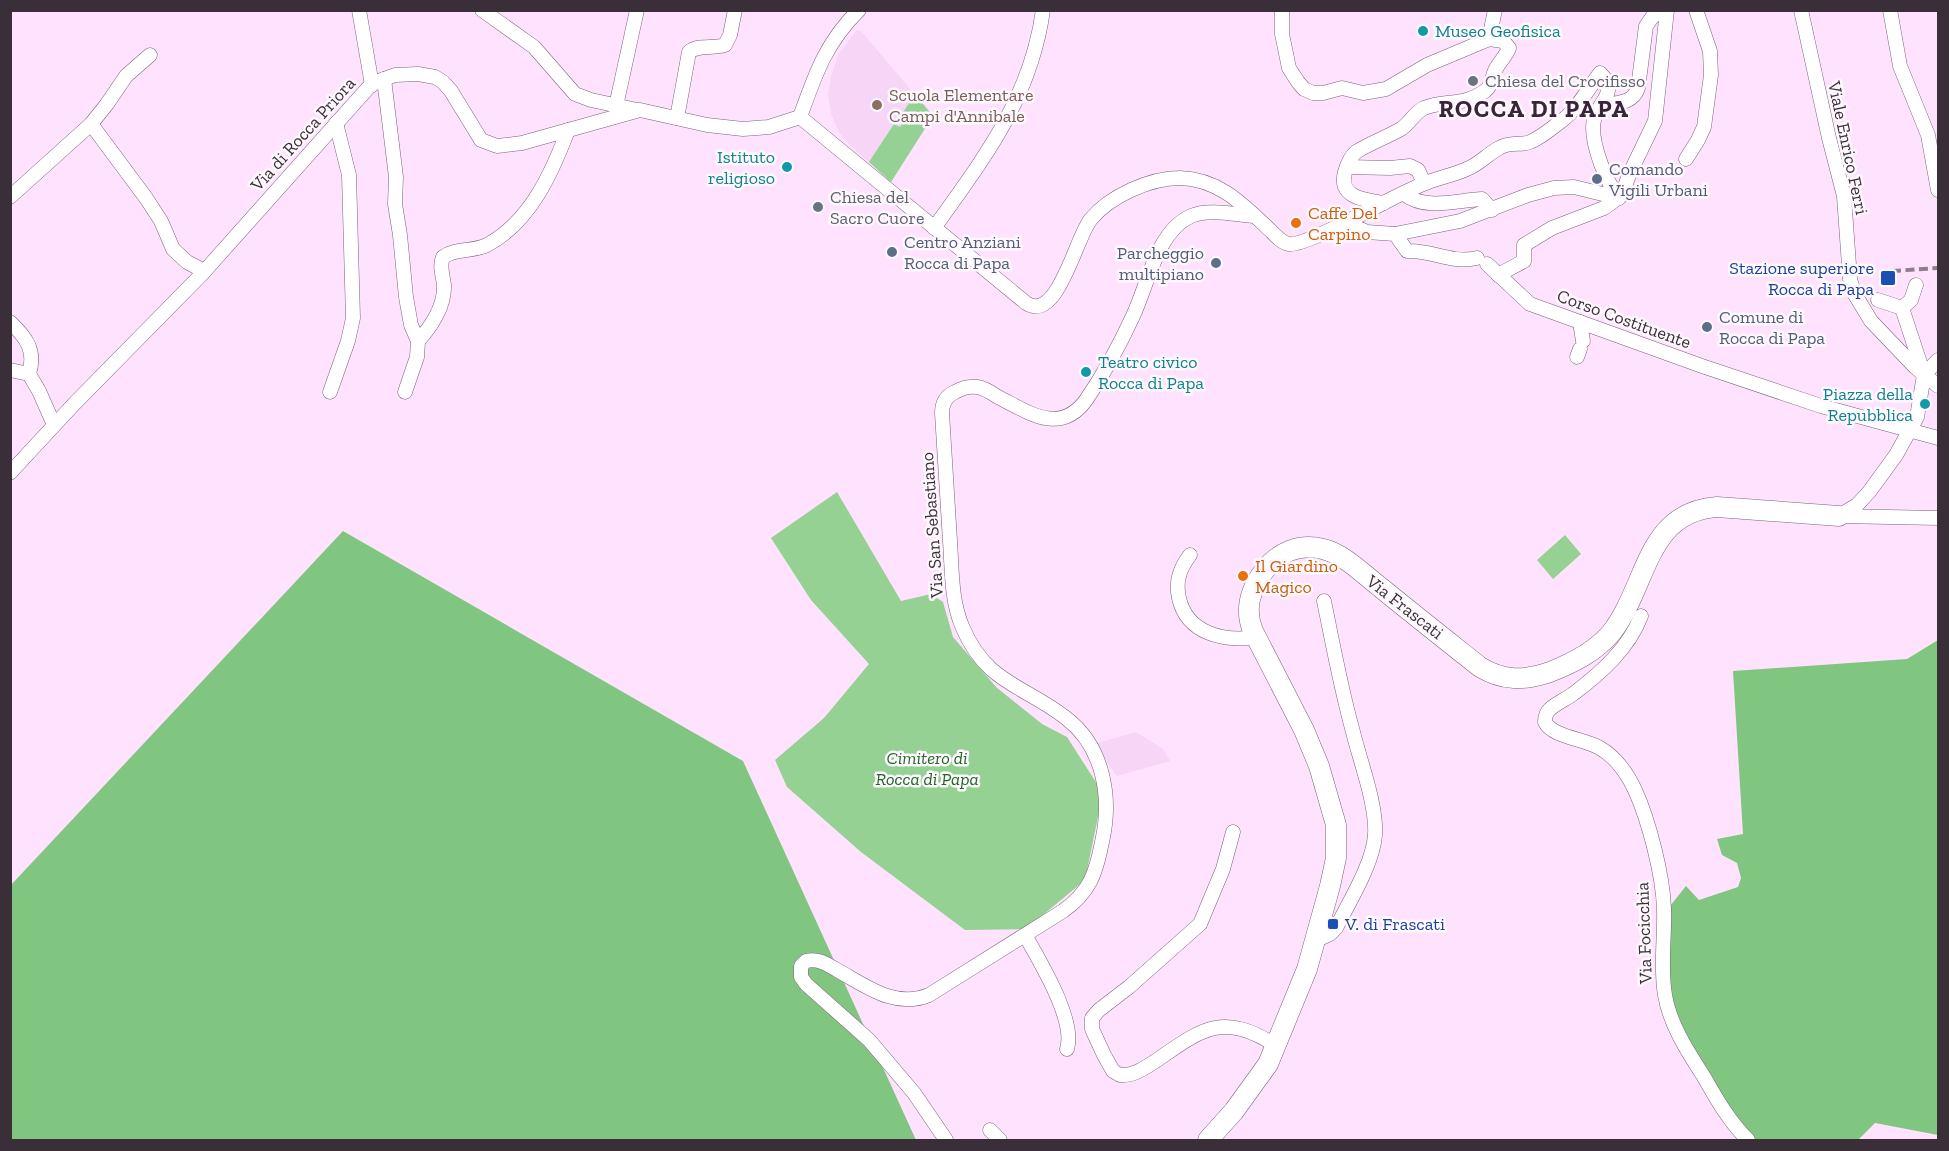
<svg xmlns="http://www.w3.org/2000/svg" width="1949" height="1151" font-family="'Zilla Slab',serif">
<rect width="100%" height="100%" fill="#ffe2fe"/>
<g fill="#f7d5f6">
<polygon points="857,30 862,32 933,116 891,182 852,147 839,132 831,114 828,95 831,76 839,53"/>
<polygon points="1136,732 1163,749 1170,761 1117,776 1094,744"/>
</g>
<g fill="#95d193">
<polygon points="915,94 933,116 891,182 869,162 894,124 900,127 904,120 900,117"/>
<polygon points="837,492 901,601 931,594 943,602 953,637 996,687 1042,724 1067,737 1099,787 1099,812 1085,880 1026,929 965,930 861,852 787,787 775,760 824,718 869,664 811,600 771,538"/>
<polygon points="1565,535 1581,554 1553,579 1537,560"/>
</g>
<g fill="#81c680">
<polygon points="343,531 743,761 916,1140 11,1140 10,886"/>
<polygon points="1938,640 1938,1135 1875,1123 1858,1140 1754,1140 1726,1108 1681,1033 1668,996 1670,906 1686,886 1699,900 1738,887 1741,878 1737,863 1722,855 1717,839 1743,834 1733,671 1907,659"/>
</g>
<g fill="none" stroke-linecap="round" stroke-linejoin="round">
<g stroke="#7b627a" stroke-width="15">
<g id="street">
<polyline points="359,10 372,85"/>
<polyline points="482,10 534,47 575,94 591,100 637,110"/>
<polyline points="1282,10 1282,34 1289,68 1298,82 1304,89 1313,93 1323,93 1342,88 1363,93 1386,89 1427,65 1489,39"/>
<polyline points="1801,10 1829,138 1844,196 1850,279 1854,293 1871,321 1915,367 1938,386"/>
<polyline points="1890,10 1900,66 1928,135 1938,190"/>
<polyline points="384,79 396,177 395,204 400,235 406,297 411,325 418,341 417,357 405,392"/>
<path d="M1601,105C1616,103 1633,104 1638,88L1646,26L1653,16L1665,10"/>
<polyline points="616,106 637,10"/>
<path d="M800,117L1026,303C1058,324 1076,236 1091,219C1110,196 1150,178 1180,178C1220,179 1244,206 1271,231C1276,236 1282,243 1289,244C1300,246 1345,223 1356,217C1379,206 1402,192 1426,183C1440,177 1455,175 1469,168C1480,163 1488,154 1499,148C1511,141 1521,146 1530,142C1540,138 1551,129 1560,122C1577,110 1588,89 1600,73C1622,94 1593,104 1593,127C1593,148 1606,182 1619,198"/>
<path d="M800,117C815,75 826,42 859,10"/>
<path d="M677,118L689,52C698,44 714,49 725,45L730,35L735,10"/>
<polyline points="91,124 107,104 126,76 150,55"/>
<polyline points="1686,159 1698,140 1704,127 1711,75 1710,51 1696,10"/>
<polyline points="1347,167 1390,168 1410,166 1418,170 1424,183"/>
<path d="M1404,194C1426,211 1457,200 1482,199L1492,210"/>
<polyline points="10,197 91,124 146,198 161,221 173,249 187,262 204,271"/>
<path d="M1384,203C1365,200 1338,198 1345,172C1347,165 1350,157 1356,152C1370,143 1387,137 1401,129C1410,123 1415,112 1424,108C1446,99 1463,107 1485,91C1494,84 1491,75 1497,67C1501,60 1506,56 1509,48L1503,41L1489,39L1495,10"/>
<path d="M1346,223L1367,232L1395,234L1407,251C1433,250 1450,264 1477,258"/>
<path d="M934,228C984,158 1031,98 1043,10"/>
<polyline points="1395,234 1460,221 1528,195 1554,188 1574,187 1619,198"/>
<polyline points="1487,264 1530,304 1702,366 1821,406 1938,438"/>
<polyline points="1498,275 1524,261 1524,245 1552,228 1604,208 1622,195 1629,175 1655,121 1667,10"/>
<polyline points="1878,300 1902,308"/>
<path d="M10,322C27,338 36,351 29,374"/>
<polyline points="1580,322 1583,341"/>
<path d="M418,341C431,327 445,306 444,285C443,276 439,266 443,257C455,248 473,252 487,245C530,222 552,173 568,130"/>
<polyline points="1577,357 1580,349"/>
<polyline points="10,370 29,374 39,391 54,425"/>
<polyline points="1924,375 1938,360"/>
<polyline points="330,392 348,341 353,318 349,175 336,123"/>
<polyline points="10,473 74,404 202,274 368,88 376,82 395,75 418,74 435,77 443,82 451,91 481,140 497,146 522,143 640,110 707,125 743,129 769,127 800,117"/>
<polyline points="1839,516 1857,505 1869,492 1896,455 1917,417 1924,375 1902,308 1911,300 1916,285"/>
<polyline points="1839,516 1938,518"/>
<path d="M1190,555C1180,568 1175,581 1179,598C1187,634 1224,642 1257,637"/>
<path d="M1641,616C1629,648 1601,673 1573,694C1566,699 1557,703 1550,709C1546,713 1545,716 1545,722C1552,737 1585,739 1600,748C1617,758 1627,773 1635,790C1649,821 1663,875 1664,909C1665,938 1660,967 1665,995C1670,1025 1688,1052 1704,1077C1717,1100 1729,1121 1748,1140"/>
<path d="M1233,832L1223,869L1200,924L1129,987L1099,1010L1092,1018V1029L1104,1055L1113,1071L1120,1075C1133,1076 1143,1069 1154,1062C1201,1030 1221,1011 1275,1045"/>
<path d="M1025,935C1040,962 1076,1020 1067,1049"/>
<path d="M1315,941L1330,934L1336,928C1349,902 1373,864 1375,835C1377,805 1360,761 1353,732C1341,689 1333,645 1324,601"/>
<polyline points="990,1130 1000,1140"/>
<path d="M946,1140L914,1093L869,1040L806,984L801,977V966L806,961C818,958 827,964 837,970C866,986 895,1009 929,995L1063,911C1090,892 1096,873 1102,842C1112,798 1104,747 1066,718C1024,685 986,684 962,626C951,600 952,569 950,541C947,498 945,456 942,413C942,403 946,396 955,392C962,388 970,386 977,387C985,388 992,393 998,397C1028,412 1060,436 1086,400C1104,374 1120,344 1133,316C1148,284 1157,231 1191,216C1210,208 1236,215 1255,216"/>
</g>
</g>
<g stroke="#7b627a" stroke-width="21">
<path id="secondary" d="M1208,1140L1234,1111L1268,1064L1307,969L1330,886L1336,858V825L1319,766L1304,730L1253,631C1244,609 1250,590 1264,571C1278,552 1300,543 1323,549C1344,554 1363,574 1380,587C1413,614 1446,640 1480,667C1503,681 1524,681 1550,672C1573,663 1595,652 1611,633C1648,586 1645,512 1717,507L1839,516"/>
</g>
<use href="#street" stroke="#fff" stroke-width="14"/>
<use href="#secondary" stroke="#fff" stroke-width="20"/>
<polyline stroke="#907d8f" stroke-width="4" stroke-dasharray="9 4.5" stroke-linecap="butt" points="1892,271 1938,268"/>
</g>
<g fill="#0f9aa8" stroke="#fef8fe" stroke-width="2">
<circle cx="1423" cy="31" r="6"/>
<circle cx="787" cy="167" r="6"/>
<circle cx="1086" cy="372" r="6"/>
<circle cx="1925" cy="404" r="6"/>
</g>
<g fill="#6b7280" stroke="#fef8fe" stroke-width="2">
<circle cx="1473" cy="81" r="6"/>
<circle cx="818" cy="207" r="6"/>
</g>
<circle fill="#8d6e63" stroke="#fef8fe" stroke-width="2" cx="877" cy="105" r="6"/>
<g fill="#5c6f8a" stroke="#fef8fe" stroke-width="2">
<circle cx="1597" cy="179" r="6"/>
<circle cx="892" cy="252" r="6"/>
<circle cx="1216" cy="263" r="6"/>
<circle cx="1707" cy="327" r="6"/>
</g>
<g fill="#e8710a" stroke="#fef8fe" stroke-width="2">
<circle cx="1296" cy="223" r="6"/>
<circle cx="1243" cy="576" r="6"/>
</g>
<g fill="#1a4fb4" stroke="#fef8fe" stroke-width="2">
<rect x="1880" y="270" width="16" height="16" rx="3"/>
<rect x="1327" y="918" width="12" height="12" rx="3"/>
</g>
<g text-anchor="middle" stroke-width="5" stroke-linejoin="round" paint-order="stroke">
<g font-size="18" fill="#0d838f" stroke="#fef8fe" text-anchor="start">
<text x="1435" y="37">Museo Geofisica</text>
<text x="775" y="163" text-anchor="end">Istituto<tspan x="775" dy="21">religioso</tspan></text>
<text x="1098" y="368">Teatro civico<tspan x="1098" dy="21">Rocca di Papa</tspan></text>
<text x="1913" y="400" text-anchor="end">Piazza della<tspan x="1913" dy="21">Repubblica</tspan></text>
</g>
<g font-size="18" fill="#5b616d" stroke="#fef8fe" text-anchor="start">
<text x="1485" y="87">Chiesa del Crocifisso</text>
<text x="830" y="203">Chiesa del<tspan x="830" dy="21">Sacro Cuore</tspan></text>
</g>
<g font-size="18" fill="#785e54" stroke="#fef8fe" text-anchor="start">
<text x="889" y="101">Scuola Elementare<tspan x="889" dy="21">Campi d'Annibale</tspan></text>
</g>
<g font-size="18" fill="#3a2f39" stroke="#fef8fe">
<text transform="translate(303 134) rotate(-48)" y="6">Via di Rocca Priora</text>
<text transform="translate(1848 148) rotate(78)" y="6">Viale Enrico Ferri</text>
<text transform="translate(1624 319) rotate(20)" y="6">Corso Costituente</text>
<text transform="translate(932 525) rotate(-94)" y="6">Via San Sebastiano</text>
<text transform="translate(1405 607) rotate(38)" y="6">Via Frascati</text>
<text transform="translate(1644 933) rotate(-92)" y="6">Via Focicchia</text>
</g>
<g font-size="18" fill="#4e5e75" stroke="#fef8fe" text-anchor="start">
<text x="1609" y="175">Comando<tspan x="1609" dy="21">Vigili Urbani</tspan></text>
<text x="904" y="248">Centro Anziani<tspan x="904" dy="21">Rocca di Papa</tspan></text>
<text x="1204" y="259" text-anchor="end">Parcheggio<tspan x="1204" dy="21">multipiano</tspan></text>
<text x="1719" y="323">Comune di<tspan x="1719" dy="21">Rocca di Papa</tspan></text>
</g>
<g font-size="18" fill="#c56008" stroke="#fef8fe" text-anchor="start">
<text x="1308" y="219">Caffe Del<tspan x="1308" dy="21">Carpino</tspan></text>
<text x="1255" y="572">Il Giardino<tspan x="1255" dy="21">Magico</tspan></text>
</g>
<g font-size="18" fill="#164399" stroke="#fef8fe" text-anchor="end">
<text x="1874" y="274">Stazione superiore<tspan x="1874" dy="21">Rocca di Papa</tspan></text>
<text x="1345" y="930" text-anchor="start">V. di Frascati</text>
</g>
<g font-size="18" font-style="italic" fill="#226725" stroke="#fef8fe">
<text x="927" y="764">Cimitero di<tspan x="927" dy="21">Rocca di Papa</tspan></text>
</g>
<g font-size="24" font-weight="bold" letter-spacing="1.5" fill="#3a2439" stroke="#fef8fe">
<text x="1534" y="117">ROCCA DI PAPA</text>
</g>
</g>
<rect width="1949" height="1151" fill="none" stroke="#3a2f39" stroke-width="24"/>
</svg>
